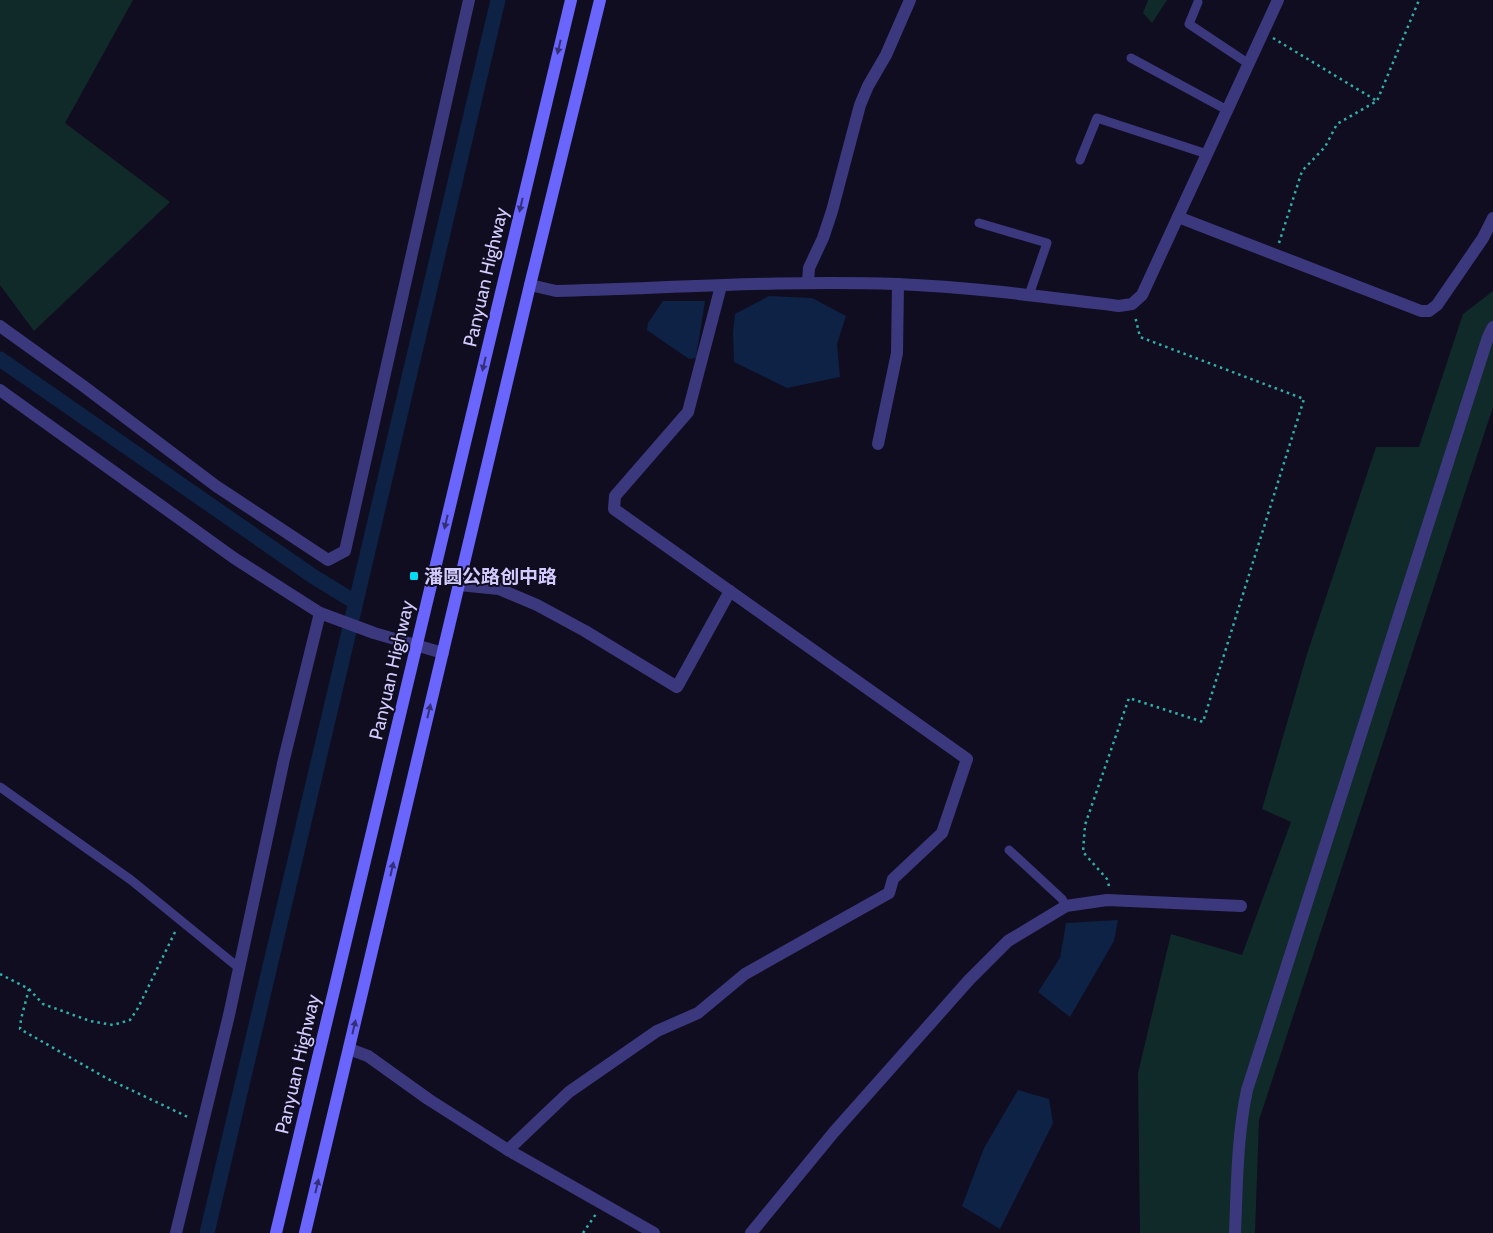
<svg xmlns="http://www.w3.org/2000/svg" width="1493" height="1233" font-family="Cabin,'Noto Sans SC',sans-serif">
<rect width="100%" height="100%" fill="#100d20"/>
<g fill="#102a29">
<polygon points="0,0 133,0 65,123 170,202 34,331 0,285"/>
<polygon points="1148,0 1167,0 1152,23 1143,13"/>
<polygon points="1493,291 1493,407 1259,1120 1255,1233 1140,1233 1138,1073 1171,934 1242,955 1291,822 1262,809 1307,654 1376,447 1419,447 1463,314"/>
</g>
<g fill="#0d2244">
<polygon points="769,296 812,298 846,316 837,344 840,377 787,388 734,362 733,333 735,314"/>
<polygon points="663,301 705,301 696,358 689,359 647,330 648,323"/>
<polygon points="1118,920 1114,941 1070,1017 1038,992 1060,958 1066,923"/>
<polygon points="1018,1090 1049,1099 1053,1123 1000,1229 962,1206 984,1148"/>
</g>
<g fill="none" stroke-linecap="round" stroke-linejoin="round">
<g stroke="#0d2244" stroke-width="15">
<polyline points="0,359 314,577 355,602"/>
<polyline points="207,1233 498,0"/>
</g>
<g stroke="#2fb0a9" stroke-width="2.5" stroke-dasharray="2.5 4" stroke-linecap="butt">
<polyline points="1273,38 1377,101"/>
<polyline points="1279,243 1302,171 1325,147 1337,124 1377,101 1419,0"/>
<polyline points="1109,886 1107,879 1083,852 1085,825 1129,698 1203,722 1304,399 1140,337 1135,316"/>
<polyline points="0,974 29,989 21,1019 20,1029 108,1079 190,1118"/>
<polyline points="29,989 43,1004 90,1021 113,1025 130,1020 138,1008 176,930"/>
<polyline points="583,1233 596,1214"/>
</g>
<g stroke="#3c387e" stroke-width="9">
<polyline points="1198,2 1189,24 1249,64"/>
<polyline points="1131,58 1227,110"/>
<polyline points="1080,160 1097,118 1207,154"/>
<polyline points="979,223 1047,243 1029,295"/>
<polyline points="0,787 131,880 239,968"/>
<polyline points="1009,850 1062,899 1066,906"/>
</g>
<g stroke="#3c387e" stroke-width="12">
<polyline points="1178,217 1421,311 1429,311 1437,305 1483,238 1493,218"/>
<polyline points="808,282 809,268 823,238 832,211 860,105 868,86 886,55 910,0"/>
<path d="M530,285L556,291C670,288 783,280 897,284C971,287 1046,297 1119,306L1132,304L1142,295L1278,0"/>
<polyline points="0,326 82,385 216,486 328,560 345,551 469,0"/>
<polyline points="0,390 234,558 320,613"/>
<polyline points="878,444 897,353 898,284"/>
<polyline points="459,585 499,589 537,605 585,631 677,687 730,591"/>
<polyline points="349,1049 368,1056 428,1099 508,1150 654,1233"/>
<polyline points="508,1150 569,1092 657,1031 698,1013 745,974 889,893 893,879 942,833 967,759 614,509 615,496 688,412 721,286"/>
<polyline points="176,1233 229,1015 284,759 320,613 374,633 443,653"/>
<polyline points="751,1233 834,1132 969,980 1008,941 1066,906 1107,900 1241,906"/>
<path d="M1235,1233C1237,1185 1237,1137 1247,1090L1488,337L1493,327"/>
</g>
<g stroke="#6965fd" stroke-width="12">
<polyline points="276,1233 571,0"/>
<polyline points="305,1233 530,285 600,0"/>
</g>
</g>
<defs><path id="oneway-solid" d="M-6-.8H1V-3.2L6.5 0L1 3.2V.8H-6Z" transform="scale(1.25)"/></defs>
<g fill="#343078">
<use href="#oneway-solid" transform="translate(559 47) rotate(103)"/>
<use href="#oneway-solid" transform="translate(521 205) rotate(103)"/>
<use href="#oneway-solid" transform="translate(484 364) rotate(103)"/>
<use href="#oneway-solid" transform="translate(446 522) rotate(103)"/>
<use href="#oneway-solid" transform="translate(429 711) rotate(-77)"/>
<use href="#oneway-solid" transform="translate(392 869) rotate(-77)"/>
<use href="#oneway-solid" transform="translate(354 1027) rotate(-77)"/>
<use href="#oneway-solid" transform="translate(317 1186) rotate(-77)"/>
</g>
<rect fill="#03daf3" stroke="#100d20" stroke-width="2" x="409" y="571" width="10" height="10" rx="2.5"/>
<g text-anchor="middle" stroke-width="4" stroke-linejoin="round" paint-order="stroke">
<g font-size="19" fill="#d2ccfe" stroke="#100d20">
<text transform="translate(485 277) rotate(-77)" y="7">Panyuan Highway</text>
<text transform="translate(391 670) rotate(-77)" y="7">Panyuan Highway</text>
<text transform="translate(297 1064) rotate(-77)" y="7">Panyuan Highway</text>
</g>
<g font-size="19" font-weight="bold" fill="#d2ccfe" stroke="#100d20" text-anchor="start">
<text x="424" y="583">潘圆公路创中路</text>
</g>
</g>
</svg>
